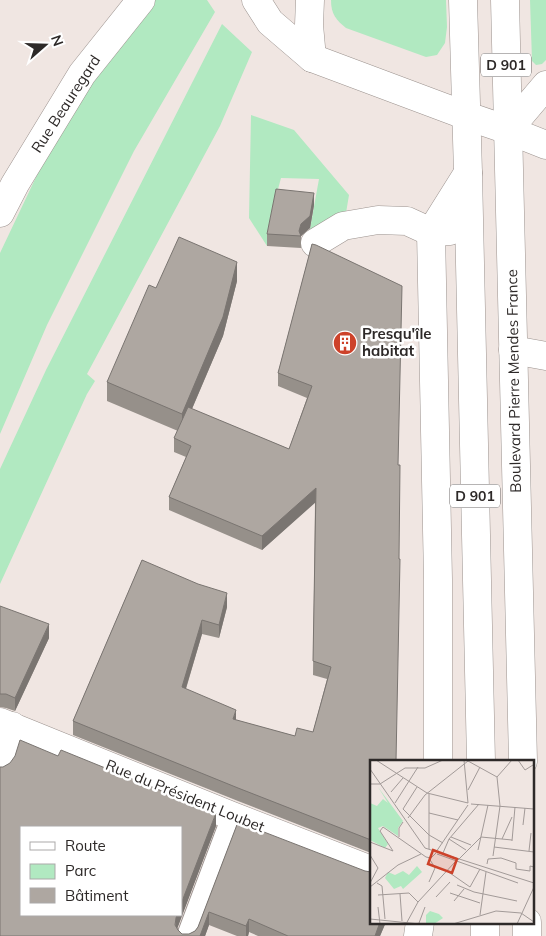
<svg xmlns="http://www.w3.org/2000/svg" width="546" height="936" font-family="Mulish,sans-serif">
<rect width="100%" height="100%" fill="#f0e6e2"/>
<g fill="#b1e9c1">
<polygon points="150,0 207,0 215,12 134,151 47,325 0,434 0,253 56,135"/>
<path d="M331,0H446L447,27L445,43L437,55L426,57L346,28C336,20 331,14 331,0Z"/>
<polygon points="530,0 546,0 546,60 542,64 536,65 532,61"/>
<polygon points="222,24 252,52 220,126 87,374 95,381 87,394 0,584 0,469 46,370"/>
<polygon points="251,115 294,130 349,195 345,219 309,234 319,179 281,178 277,193 267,246 249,218"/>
</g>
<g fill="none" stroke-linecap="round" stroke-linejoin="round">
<g stroke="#9c938f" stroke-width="22">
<polyline id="lane" points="187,936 232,816"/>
</g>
<g stroke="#9c938f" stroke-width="29">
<g id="street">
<polyline points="0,213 15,184 82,74 141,0"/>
<polyline points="315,243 343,226 378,220 407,221 431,232 450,231"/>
<polyline points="513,350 546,356"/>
<polyline points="0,722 232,816 371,870"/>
<polyline points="438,761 438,579 431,232 468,173"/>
<polyline points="0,765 12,726"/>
<polyline points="418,936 420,922"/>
</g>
</g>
<g stroke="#9c938f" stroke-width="29">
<polyline id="secondary" points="546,85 508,130 546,145"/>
</g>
<g stroke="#9c938f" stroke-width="29">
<g id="primary">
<polyline points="256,0 270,22 312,58 467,116 508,130"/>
<polyline points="310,0 309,25 312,58"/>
<polyline points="463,0 468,173 481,761"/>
<polyline points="505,0 523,761"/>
<polyline points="485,922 485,936"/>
<polyline points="527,922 527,936"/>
</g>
</g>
<use href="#lane" stroke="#fff" stroke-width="20"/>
<use href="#street" stroke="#fff" stroke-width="28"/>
<use href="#secondary" stroke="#fff" stroke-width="28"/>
<use href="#primary" stroke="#fff" stroke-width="28"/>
</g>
<g fill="#96908a">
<polygon points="314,205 310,228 301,236 301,248 267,246 267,234"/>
<polygon points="312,244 371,761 371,853 238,801 73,735 73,721 142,560 227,607 219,638 202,634 186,689 236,720 295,736 313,732 327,679 313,675 315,502 262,550 169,510 169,497 186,457 174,452 174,438 178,431 107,401 107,382 156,288 237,281 223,336 192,409 289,449 307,398 278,386 278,373"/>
<polygon points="0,606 49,638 15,711 6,708 0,707"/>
<polygon points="238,822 371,922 386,922 380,936 258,936 249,932 248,936 237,936 209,925 205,936 0,936 216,826 177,928 178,930 182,934 189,934 195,931 198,927"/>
</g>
<g fill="#7a7571">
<polygon points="314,193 314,205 310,228 301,236 301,238 299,231 301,224"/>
<polygon points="237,262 237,281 223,336 182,432 182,414"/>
<polygon points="316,488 316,502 262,550 262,536"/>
<polygon points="227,593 227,607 219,638 219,625"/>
<polygon points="202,620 202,634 182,701 182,687"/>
<polygon points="49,624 49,638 15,711 15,698"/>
<polygon points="236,710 236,724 233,719"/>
<polygon points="216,813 216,826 176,932 176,918 177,915 181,915 181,904"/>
<polygon points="209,912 209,925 205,936 200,936"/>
<polygon points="249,919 249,932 248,936 246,936 246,926"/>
<polygon points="380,922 386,922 380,936 375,936"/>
</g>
<g fill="#aea7a1" stroke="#7a7571">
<polygon points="276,189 314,193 310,216 301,224 299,231 301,236 267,234"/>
<polygon points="179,237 237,262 223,317 182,414 107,382 149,285 156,288"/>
<polygon points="312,244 316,245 402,286 398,465 400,465 399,559 400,559 396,761 371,761 371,840 238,788 73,721 142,560 198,584 227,593 219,625 202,620 182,687 236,710 233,719 295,736 297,728 313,732 331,667 313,661 316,488 262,536 169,497 191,446 174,438 188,407 289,449 312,386 278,373"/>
<polygon points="0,606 49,624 15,698 6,694 0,694"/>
<polygon points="20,740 58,756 61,750 216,813 181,904 181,827 21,827 21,915 177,915 176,918 175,925 178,930 182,934 189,934 195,931 198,927 238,822 365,871 371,872 371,922 380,922 375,936 288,936 249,919 246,926 209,912 200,936 0,936 0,767 3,767 10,763 15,756"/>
</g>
<defs>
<g id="building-disc" transform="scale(1.25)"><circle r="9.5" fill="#cd422a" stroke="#fff"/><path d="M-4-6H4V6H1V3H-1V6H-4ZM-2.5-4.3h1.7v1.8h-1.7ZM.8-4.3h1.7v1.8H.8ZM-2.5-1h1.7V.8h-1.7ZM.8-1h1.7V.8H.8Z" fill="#fff"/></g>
</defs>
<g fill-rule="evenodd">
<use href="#building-disc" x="345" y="343"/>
</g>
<g text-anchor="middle" stroke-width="5" stroke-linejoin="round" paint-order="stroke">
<g fill="#fff" stroke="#6c6968" stroke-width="1">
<rect x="481" y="53.5" width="50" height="23" rx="4"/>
<rect x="450" y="484.5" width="50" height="23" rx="4"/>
</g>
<g font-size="14" font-weight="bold" fill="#2d2928">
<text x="506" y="70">D 901</text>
<text x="475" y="501">D 901</text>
</g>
<g font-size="15" fill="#2d2928" stroke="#fff">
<text transform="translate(66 104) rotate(-57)" y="5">Rue Beauregard</text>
<text transform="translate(514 381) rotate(-91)" y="5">Boulevard Pierre Mendes France</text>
<text transform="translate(185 796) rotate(22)" y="5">Rue du Président Loubet</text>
</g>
<g font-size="15" font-weight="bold" fill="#2d2928" stroke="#fff" text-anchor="start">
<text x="362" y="339">Presqu'île<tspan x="362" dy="17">habitat</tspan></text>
</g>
</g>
<g transform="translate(370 760)">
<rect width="164" height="164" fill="#f0e6e2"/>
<path d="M8,27L33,61L28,68V76L13,66L8,68L18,84L15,88L0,80V43L7,46L13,39L18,43ZM47,106L52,112L33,129L31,126L24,129L15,118L18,112L25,115L33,111L39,115ZM60,151L69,154L73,158L64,164H56V155Z" fill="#b1e9c1"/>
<path fill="none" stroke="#a29a98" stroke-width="1" d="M6,0L57,33L98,43M94,0L98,43M148,0L155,10L163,5M0,9L55,88L164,123M127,17L142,0M0,24H10L35,8H55L73,0M47,27L33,49L59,75L73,83M98,30L110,7M21,32L33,18M59,34V89M25,43L48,7M101,44L164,49M59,53L88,60M38,58L55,35L98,1L127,17M153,65L155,48M29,77V68L33,62M81,77L101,85M79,79L96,90M132,79L142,57M142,81L145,47M0,82L23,91L10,71L13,67L56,97L61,98L66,93M124,87L164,92M108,90L118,45M159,91L161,73M66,92L98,45M73,93L79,79L109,44M67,94L148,123M0,95L8,108L0,123M123,96L130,46L127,17M59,98L65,108L59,122M88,100L111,77L142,80M117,104L118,99L131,98L146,103V109L160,111V106L164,107M77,111L100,127L110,109M7,123L12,126L15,159M87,125L104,132L147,141M0,127L28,105L51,94M80,133L110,143M30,134L32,161M8,135L39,133L48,142M66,137L80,122M84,141L94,129M8,147L10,164M151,153L164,162M110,155L116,112M0,159L50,164M49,163L55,147M36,164L48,142L85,102M83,164L126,151L151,153M147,164L164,127"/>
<path fill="#cd422a" fill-opacity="0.15" stroke="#cd422a" stroke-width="2.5" d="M63,90L87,99L82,113L58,104Z"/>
<rect width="164" height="164" fill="none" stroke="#2d2928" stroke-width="2.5"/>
</g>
<rect x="20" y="826" width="162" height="90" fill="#ffffff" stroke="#aba9a9"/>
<rect x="30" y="842" width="25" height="8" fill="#ffffff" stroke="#aba9a9"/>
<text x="65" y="851" font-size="15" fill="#2d2928">Route</text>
<rect x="30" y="864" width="25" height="15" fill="#b1e9c1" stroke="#aba9a9"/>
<text x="65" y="876" font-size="15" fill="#2d2928">Parc</text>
<rect x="30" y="888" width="25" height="15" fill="#aea7a1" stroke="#aba9a9"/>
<text x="65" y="901" font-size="15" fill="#2d2928">Bâtiment</text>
<g transform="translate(45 45) rotate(70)" stroke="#ffffff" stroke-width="4" paint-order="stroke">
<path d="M0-4L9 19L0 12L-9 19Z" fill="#2d2928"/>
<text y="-8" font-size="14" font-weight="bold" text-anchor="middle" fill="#2d2928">N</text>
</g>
</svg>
